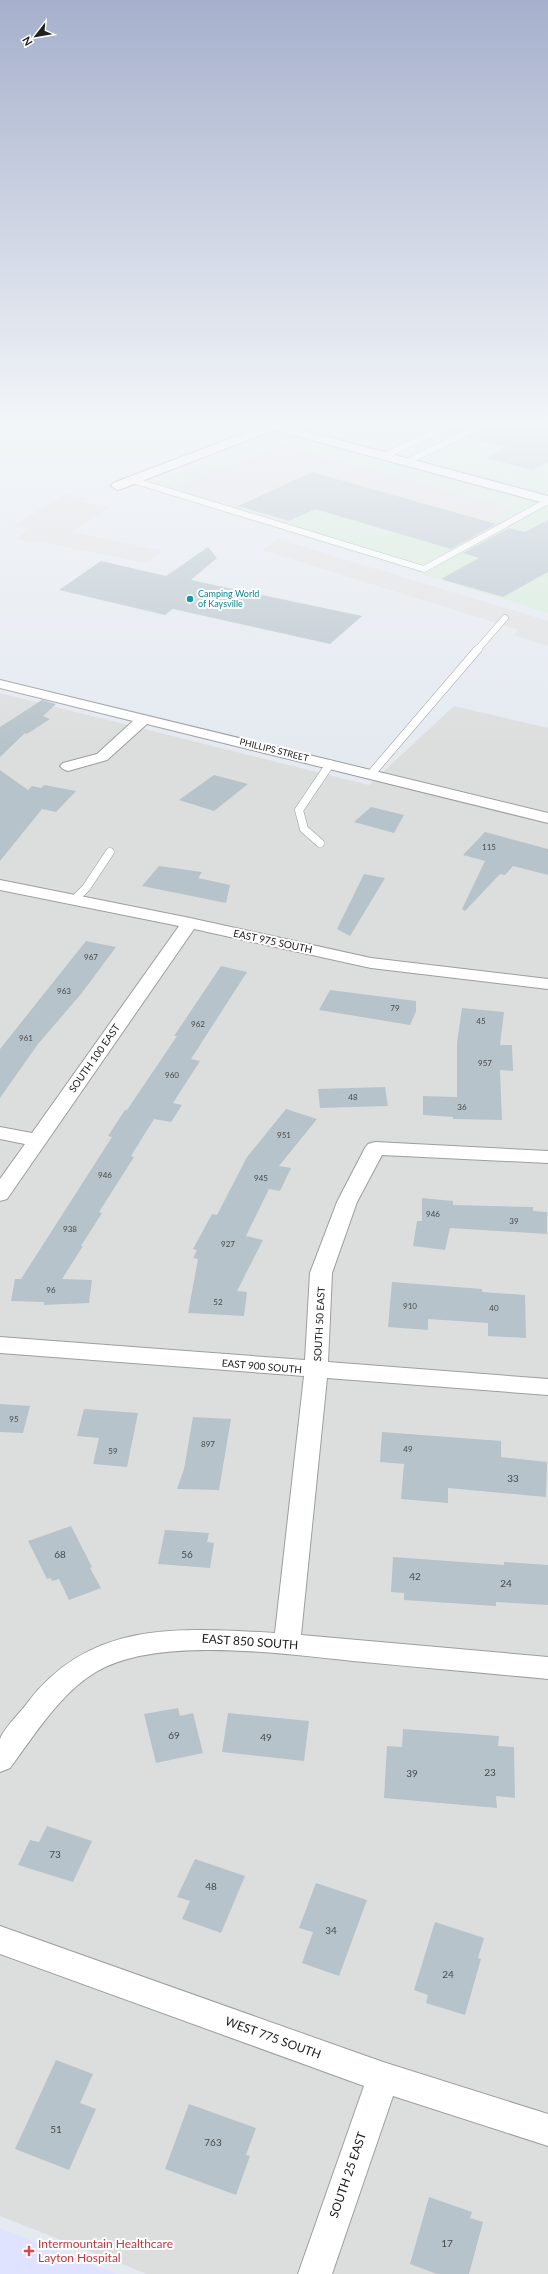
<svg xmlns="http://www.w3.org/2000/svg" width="548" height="2274" font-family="Lato,sans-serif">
<rect width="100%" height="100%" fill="#e5eaf1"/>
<polygon fill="#dcdede" points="0,693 369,785 454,706 548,728 548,2274 147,2274 0,2216"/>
<polygon fill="#d6ebd8" points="297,425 548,425 548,613 142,487"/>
<polygon fill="#e0e3ff" points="0,2228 117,2274 0,2274"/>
<g fill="#e0e0e0">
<polygon points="281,445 513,509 489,521 311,471 234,506 174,487 218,469 222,470"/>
<polygon points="65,494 88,499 83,502 109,507 73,532 162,551 146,563 37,541 32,543 16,539 29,530 13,526"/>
<polygon points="278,539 548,621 548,646 513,635 519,630 262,550"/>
</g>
<g fill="#b7c3ca">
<polygon points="453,425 472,425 454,434 447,432"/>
<polygon points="487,425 548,425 548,462 532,470 486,458 507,447 468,437 485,429"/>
<polygon points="312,472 496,524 451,549 315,509 289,521 238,506"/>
<polygon points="548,520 548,572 503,597 441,579 479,558 463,553 509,528 525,532"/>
<polygon points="208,547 217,558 191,580 362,616 330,644 173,609 165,615 59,590 101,561 166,576"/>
<polygon points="42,700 56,704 43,716 50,719 27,734 25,733 0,757 0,727"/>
<polygon points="0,770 28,790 32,786 41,788 44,785 76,791 56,812 42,809 0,861"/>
<polygon points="214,775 248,784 214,811 179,800"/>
<polygon points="371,807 404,815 394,833 354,822"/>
<polygon points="485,832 548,849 548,875 513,866 505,875 500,874 465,911 462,909 485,861 463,855"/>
<polygon points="159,866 202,872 198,878 230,885 226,903 142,886"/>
<polygon points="364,874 385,878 350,936 337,929"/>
<polygon points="86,941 116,947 81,994 38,1044 0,1098 0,1049"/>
<polygon points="221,966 247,972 191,1059 200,1061 173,1103 182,1105 171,1122 154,1119 131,1156 134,1157 99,1212 102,1213 81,1246 83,1246 62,1279 92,1280 89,1303 44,1305 44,1302 11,1301 15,1279 21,1279 112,1137 108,1136 125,1110 127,1110 177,1036 174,1036"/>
<polygon points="330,990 416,1001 416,1011 410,1025 319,1010"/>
<polygon points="462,1008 504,1012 500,1045 512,1045 513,1071 500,1070 502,1120 453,1119 453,1117 423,1115 423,1096 457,1097 457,1043"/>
<polygon points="385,1087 388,1106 320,1108 318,1089"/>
<polygon points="286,1109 317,1119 279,1166 291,1168 280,1191 269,1189 246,1236 263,1240 237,1291 247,1292 244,1316 188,1313 198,1259 193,1258 197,1250 193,1249 212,1214 217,1215 247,1157"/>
<polygon points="422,1198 453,1201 453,1205 533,1207 533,1211 547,1212 547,1234 450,1228 445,1250 413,1246 417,1221 422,1221"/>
<polygon points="392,1282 482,1289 482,1292 525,1295 526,1338 488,1336 488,1323 428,1319 428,1330 388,1327"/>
<polygon points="0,1404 30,1406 23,1433 0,1432"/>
<polygon points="84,1409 138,1413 127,1467 93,1464 99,1438 77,1436"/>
<polygon points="193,1417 231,1419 219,1490 177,1489 184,1469"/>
<polygon points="382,1432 501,1441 501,1457 547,1462 546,1497 448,1488 448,1503 401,1499 404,1464 380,1462"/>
<polygon points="71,1526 92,1567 90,1568 101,1588 69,1600 59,1579 52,1581 51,1578 47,1579 28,1541"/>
<polygon points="165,1530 209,1533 207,1542 214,1543 210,1568 158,1564"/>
<polygon points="393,1557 504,1565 504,1562 548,1565 548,1605 496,1602 496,1606 404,1600 404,1593 391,1592"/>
<polygon points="178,1708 180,1716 193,1713 203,1753 156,1763 144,1714"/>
<polygon points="228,1713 309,1721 304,1761 222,1752"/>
<polygon points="403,1729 499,1736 498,1746 514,1747 515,1798 496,1796 497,1808 384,1798 387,1746 402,1747"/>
<polygon points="47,1826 92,1841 73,1882 18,1865 30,1840 39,1842"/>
<polygon points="195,1859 245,1876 221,1933 182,1919 190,1901 177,1897"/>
<polygon points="316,1883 367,1900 339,1976 302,1963 313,1932 299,1928"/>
<polygon points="435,1922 484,1938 478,1958 481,1959 465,2015 426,2003 428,1995 414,1990"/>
<polygon points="56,2060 93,2074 80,2103 96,2109 69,2170 15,2149"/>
<polygon points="189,2104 256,2128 246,2155 250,2156 236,2195 165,2169"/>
<polygon points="429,2197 472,2212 470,2218 483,2222 469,2274 437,2274 410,2264"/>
</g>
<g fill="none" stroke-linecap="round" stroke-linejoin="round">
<g stroke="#9d9d9d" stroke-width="7">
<g id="lane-far1">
<polyline points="384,456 449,425"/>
<polyline points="406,462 483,425"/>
<polyline points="132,480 424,569 548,501"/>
<polyline points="477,650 505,618"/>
</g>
</g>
<g stroke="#9d9d9d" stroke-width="9">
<g id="lane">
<polyline points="371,774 478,649"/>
<polyline points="320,843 304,829 299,810 330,764"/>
<polyline points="75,899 86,888 110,852"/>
</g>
</g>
<g stroke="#9d9d9d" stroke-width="2">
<g id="street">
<polygon points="265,425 283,425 548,496 548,504 274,430 121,489 117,490 111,486 113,483"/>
<polygon points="0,680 548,813 548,823 147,724 107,760 68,771 63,769 60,766 63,763 97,754 133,721 0,688"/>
<polygon points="0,880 190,918 371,958 548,979 548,989 371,968 194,929 7,1199 0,1201 0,1179 25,1144 0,1139 0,1127 32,1133 179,926 0,890"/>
<path d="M375,1142L548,1151V1163L382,1155L357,1202L332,1273L328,1362L548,1379V1395L327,1378L301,1635L548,1657V1679C487,1673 425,1668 364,1662C292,1655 158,1634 96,1672C60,1693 34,1736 10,1768L0,1772C0,1763 0,1747 0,1739C4,1728 21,1712 28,1702C92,1619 181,1628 275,1633L304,1376L0,1353V1337L305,1360L310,1273L337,1202L365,1148L368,1144Z"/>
<polygon points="0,1926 383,2062 548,2114 548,2146 393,2096 332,2274 298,2274 364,2086 0,1954"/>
</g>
</g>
<use href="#lane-far1" stroke="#fff" stroke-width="6"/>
<use href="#lane" stroke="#fff" stroke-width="8"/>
<use href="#street" fill="#fff" fill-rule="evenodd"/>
</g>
<linearGradient id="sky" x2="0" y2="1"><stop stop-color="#a6b0cc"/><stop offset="0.57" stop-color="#f3f6f9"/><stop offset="1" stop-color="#f3f6f9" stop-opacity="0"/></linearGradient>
<rect width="548" height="744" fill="url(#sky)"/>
<circle fill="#0f9aa8" stroke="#fff" stroke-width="1.5" cx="190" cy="599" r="4"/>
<path fill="#e0444e" stroke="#fff" stroke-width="1.5" d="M27 2245h4v4h4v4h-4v4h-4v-4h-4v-4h4z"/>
<g text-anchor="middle" stroke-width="4" stroke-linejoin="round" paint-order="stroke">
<g font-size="8" fill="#46494a">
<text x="489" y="850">115</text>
<text x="91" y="960">967</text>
<text x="64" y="994">963</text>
<text x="395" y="1011">79</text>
<text x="481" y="1024">45</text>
<text x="198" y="1027">962</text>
<text x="26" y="1041">961</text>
<text x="485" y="1066">957</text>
<text x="172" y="1078">960</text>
<text x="353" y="1100">48</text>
<text x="462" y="1110">36</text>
<text x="284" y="1138">951</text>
<text x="105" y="1178">946</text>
<text x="261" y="1181">945</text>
<text x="433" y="1217">946</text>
<text x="514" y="1224">39</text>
<text x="70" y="1232">938</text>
<text x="228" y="1247">927</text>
<text x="51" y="1293">96</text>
<text x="218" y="1305">52</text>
<text x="410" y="1309">910</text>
<text x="494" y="1311">40</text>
<text x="14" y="1422">95</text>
<text x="208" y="1447">897</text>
<text x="408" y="1452">49</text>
<text x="113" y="1454">59</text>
</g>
<g font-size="9" fill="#0d838f" stroke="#fff" text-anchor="start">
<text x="198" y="597">Camping World<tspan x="198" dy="10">of Kaysville</tspan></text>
</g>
<g font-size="9" fill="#202020" stroke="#fff">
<text transform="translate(274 750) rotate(14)" y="3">PHILLIPS STREET</text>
</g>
<g font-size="10" fill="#202020" stroke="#fff">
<text transform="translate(273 941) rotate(12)" y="4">EAST 975 SOUTH</text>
<text transform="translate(94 1058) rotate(-55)" y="4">SOUTH 100 EAST</text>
<text transform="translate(319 1324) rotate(-87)" y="4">SOUTH 50 EAST</text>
<text transform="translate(262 1366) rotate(5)" y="4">EAST 900 SOUTH</text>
</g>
<g font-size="10" fill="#46494a">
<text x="513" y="1482">33</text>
<text x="60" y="1558">68</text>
<text x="187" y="1558">56</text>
<text x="415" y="1580">42</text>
<text x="506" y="1587">24</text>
<text x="174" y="1739">69</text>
<text x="266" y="1741">49</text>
<text x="490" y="1776">23</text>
<text x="412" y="1777">39</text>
<text x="55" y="1858">73</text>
<text x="211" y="1890">48</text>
<text x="331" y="1934">34</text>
<text x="448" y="1978">24</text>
<text x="56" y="2133">51</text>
<text x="213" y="2146">763</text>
<text x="447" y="2247">17</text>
</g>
<g font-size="12" fill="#202020" stroke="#fff">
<text transform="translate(250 1642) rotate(4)" y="4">EAST 850 SOUTH</text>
<text transform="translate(273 2038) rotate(20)" y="4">WEST 775 SOUTH</text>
<text transform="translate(348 2175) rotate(-71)" y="4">SOUTH 25 EAST</text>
</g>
<g font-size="12" fill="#be3a42" stroke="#fff" text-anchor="start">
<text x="38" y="2248">Intermountain Healthcare<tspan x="38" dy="14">Layton Hospital</tspan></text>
</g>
</g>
<g transform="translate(36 36) rotate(239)" stroke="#ffffff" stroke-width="3" paint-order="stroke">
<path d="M0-3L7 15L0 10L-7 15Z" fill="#202020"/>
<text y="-6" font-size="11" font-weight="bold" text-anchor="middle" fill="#202020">N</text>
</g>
</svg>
